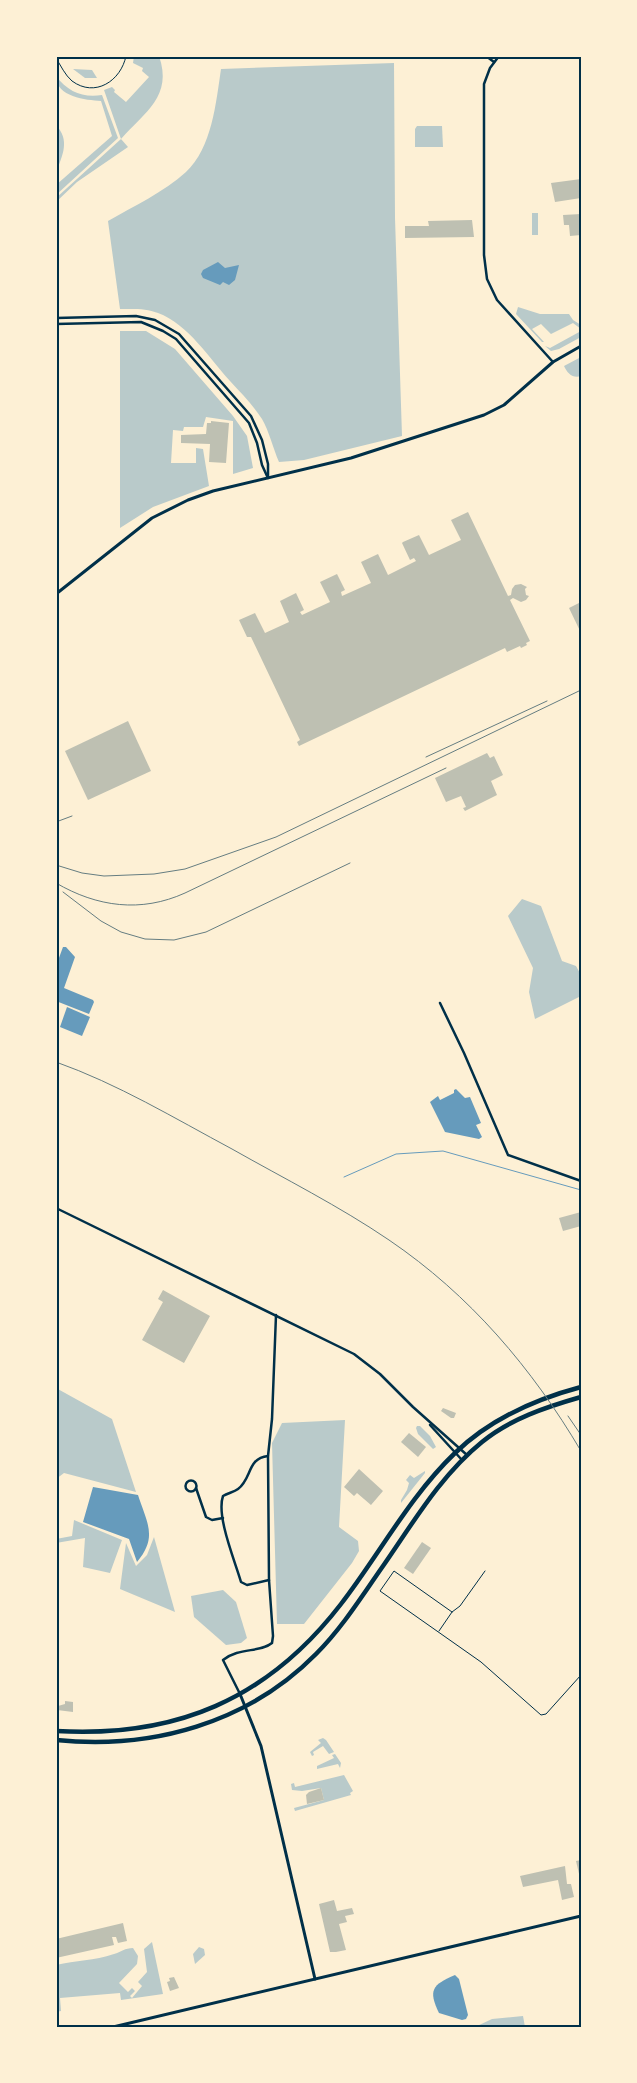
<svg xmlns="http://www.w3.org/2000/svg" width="637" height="2083" font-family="Helvetica,sans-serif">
<rect width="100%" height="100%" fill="#fdf0d5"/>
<g fill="#b9caca">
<path d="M134,56H159C173,96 145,112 121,139L128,147L77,182L56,202V198L121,139L104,90L112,87L115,90L114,92L126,102L149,77L142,71L143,68L133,63Z"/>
<path d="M394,63L395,218L402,436L304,460L279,462C273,448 269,431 262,419C253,405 241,393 230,381C210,359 188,324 158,313C146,308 133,309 120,309L108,221C134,206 164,192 186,172C212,148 216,103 221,69Z"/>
<polygon points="73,69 92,70 97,78 85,78"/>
<path d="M56,76C68,92 83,98 102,95L118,138L56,195V185L112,136L101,101C86,100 56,97 56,76Z"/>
<path d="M56,125C70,140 63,155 56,172Z"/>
<polygon points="417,126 442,126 443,147 415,147 415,129"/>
<rect x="532" y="213" width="6" height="22"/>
<polygon points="518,307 540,314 569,314 573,320 581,325 581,329 573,323 551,334 541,324 532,329 544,342 542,342 516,314"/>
<polygon points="120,331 146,331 175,349 233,416 247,436 253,468 233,474 233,421 206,417 203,427 184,427 183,431 173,430 171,463 196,463 196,448 203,449 209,486 153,507 120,528"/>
<polygon points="581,331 581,337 559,349 551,351 545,346 550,348"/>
<path d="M581,357V370L579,371L581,376C573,379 567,373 564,366Z"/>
<polygon points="522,899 541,906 562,961 576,966 581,975 581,996 535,1019 529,992 533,968 508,916"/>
<polygon points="56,1388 112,1419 136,1492 64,1473 56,1479"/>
<polygon points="345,1420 339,1527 358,1541 359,1551 352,1563 304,1624 277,1624 272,1443 282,1423"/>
<polygon points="417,1426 420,1426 430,1436 436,1447 433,1449 418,1434 416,1428"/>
<polygon points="425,1471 425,1473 401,1503 401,1500 407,1490 409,1483 406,1480 410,1475 414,1478"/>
<polygon points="74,1520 122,1540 110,1573 83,1567 85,1538 56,1543 56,1539 72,1536"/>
<polygon points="154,1537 175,1612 120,1589 126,1543 136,1566 147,1555"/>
<polygon points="223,1590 236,1602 247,1638 241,1643 226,1645 194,1617 191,1596"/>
<polygon points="323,1738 326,1740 334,1752 329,1754 323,1746 313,1752 314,1755 312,1756 310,1752 321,1743 318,1740"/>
<polygon points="335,1754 341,1763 340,1768 338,1764 317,1769 317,1766 334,1758 332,1755"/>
<polygon points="344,1775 353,1791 350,1793 351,1795 295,1811 294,1808 324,1800 321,1788 302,1791 292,1790 291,1784 294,1783 295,1787"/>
<path d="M152,1942L163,1994L121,2000L120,1993L60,1998L61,2011L56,2012V1965C76,1960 94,1961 114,1954C121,1952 125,1948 133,1948L138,1956L137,1964L119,1983L128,1992L132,1988L135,1991L130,1996L132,1998L142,1986L138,1982L147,1972L144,1949Z"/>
<polygon points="199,1947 204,1949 205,1955 195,1964 193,1954"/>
<polygon points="523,2016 525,2027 475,2027 492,2019"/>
</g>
<g fill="#669bbc">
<polygon points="218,262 225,268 239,265 235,280 229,285 223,282 220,285 203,278 201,274 203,270"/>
<polygon points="63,947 66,947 75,957 64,988 93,1000 94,1002 89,1014 56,1001 56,966"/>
<polygon points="67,1007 90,1017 82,1036 60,1027"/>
<polygon points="456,1089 465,1098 470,1097 481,1123 476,1125 482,1137 479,1139 445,1132 430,1102 438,1096 440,1100 454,1093 454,1090"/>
<path d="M93,1487L138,1495C147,1523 158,1537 137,1562L129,1539L83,1522Z"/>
<path d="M455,1975L459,1979L468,2015L466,2019L462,2020L439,2013C428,1990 432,1985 455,1975Z"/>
</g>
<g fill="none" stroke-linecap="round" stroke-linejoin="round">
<polyline stroke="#669bbc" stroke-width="1" points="344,1177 396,1154 443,1151 581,1190"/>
</g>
<g fill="#bec0b2">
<polygon points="581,179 581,198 555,202 551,183"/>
<polygon points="581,214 581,235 570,236 569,225 564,225 563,215"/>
<polygon points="472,220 474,237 405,238 405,226 429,226 428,221"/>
<polygon points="211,421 229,423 226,463 209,462 210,444 181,443 181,435 206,434 207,423 211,423"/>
<polygon points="468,512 508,596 511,595 512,589 515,585 521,584 527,587 525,589 526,595 529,596 526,600 521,602 513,598 510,600 530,641 526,643 527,645 521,648 520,646 507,652 505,648 299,746 297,742 300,740 251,637 247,637 239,620 255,613 265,633 289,622 280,601 296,593 304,610 300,612 302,615 330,602 320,582 337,574 345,590 341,592 342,596 371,583 361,562 378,554 388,575 416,561 414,558 410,560 402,543 403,542 419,535 429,555 461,540 451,520"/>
<polygon points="581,602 581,633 569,608"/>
<polygon points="128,721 151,771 88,800 65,751"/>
<polygon points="487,753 490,758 494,756 503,775 491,781 497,795 465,811 463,808 466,807 461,796 446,802 435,778"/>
<polygon points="581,1212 581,1226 563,1231 559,1218"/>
<polygon points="163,1290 210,1316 184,1363 142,1340 163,1302 158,1299"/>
<polygon points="443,1408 456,1413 454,1418 451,1418 441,1411"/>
<polygon points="409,1433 426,1447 418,1457 401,1442"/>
<polygon points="359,1469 383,1491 371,1505 357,1493 354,1496 344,1487"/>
<polygon points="422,1542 431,1548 413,1574 404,1568"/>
<polygon points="65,1701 73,1702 73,1712 57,1710 58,1706 65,1704"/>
<polygon points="321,1788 324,1800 307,1804 306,1795 309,1792"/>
<polygon points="581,1860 581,1878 580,1878 576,1861"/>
<polygon points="565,1866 567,1884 571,1884 574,1897 562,1900 558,1880 523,1887 520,1876"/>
<polygon points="334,1900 337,1911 352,1908 354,1914 345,1916 347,1922 339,1924 346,1950 336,1952 330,1952 319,1904"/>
<polygon points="123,1923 127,1941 118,1943 116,1937 112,1937 114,1945 56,1958 56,1939"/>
<polygon points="174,1977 179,1988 170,1991 167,1982 170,1981 169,1978"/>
</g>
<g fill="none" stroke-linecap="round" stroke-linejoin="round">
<g stroke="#003049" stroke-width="1">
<path d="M56,58C61,66 65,75 72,81C95,98 121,81 126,56"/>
<polyline points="452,1612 394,1571 380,1591 481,1662 541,1715 546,1714 581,1675"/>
<polyline points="439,1631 452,1612 460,1606 485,1571"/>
</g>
<g stroke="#003049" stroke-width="2.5">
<polyline points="486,56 494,62"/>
<polyline points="499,56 490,68 484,84 484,255 487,279 497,300 553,362"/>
<polyline points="56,318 136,316 155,320 179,334 251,416 262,440 268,464 268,478"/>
<polyline points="56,324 141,322 163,331 176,339 249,423 257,443 262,465 267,476"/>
<polyline points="440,1003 464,1053 508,1155 581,1181"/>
<polyline points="56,1208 354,1354 380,1374 413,1407 467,1455"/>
<polyline points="430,1425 462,1460"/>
<path d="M268,1456C247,1458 252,1479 238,1489C234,1492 228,1493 223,1496C216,1516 235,1561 241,1582L247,1585L269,1580"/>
<circle cx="191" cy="1486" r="5.5"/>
<polyline points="196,1488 206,1517 212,1520 223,1518"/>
<path d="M239,1692L223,1660C239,1647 260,1653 272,1643L273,1636L269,1580L268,1456L272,1419L276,1315"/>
</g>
<g stroke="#003049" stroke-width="3">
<polyline points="56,594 152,518 188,500 213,491 351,458 484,415 504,405 553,362 581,346"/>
<polyline points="240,1694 261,1746 315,1979"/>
<polyline points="113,2027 581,1916"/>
</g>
<g stroke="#003049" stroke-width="4.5">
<path d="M56,1731C175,1738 267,1700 341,1604C379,1555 409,1497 455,1453C489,1420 536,1399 581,1387"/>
<path d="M56,1740C152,1750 248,1723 316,1654C342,1628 362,1596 383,1566C413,1523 440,1476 482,1442C510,1419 546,1407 581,1397"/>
</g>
<g stroke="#657d81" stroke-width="1">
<polyline points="426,757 547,701"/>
<polyline points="56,822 72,816"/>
<polyline points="56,865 82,873 104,876 154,874 185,869 276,837 581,690"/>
<path d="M56,883C97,907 141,913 185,893L446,768"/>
<polyline points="63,892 101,921 121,932 145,939 174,940 206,932 350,863"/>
<path d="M56,1062C118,1084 174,1118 232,1149C285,1179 339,1206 389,1240C470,1295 532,1368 581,1451"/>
<polyline points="568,1416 581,1435"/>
</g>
</g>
<rect width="637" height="2083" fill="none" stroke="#fdf0d5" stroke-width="115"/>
<rect x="58" y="58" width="522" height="1968" fill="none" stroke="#003049" stroke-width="2"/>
</svg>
